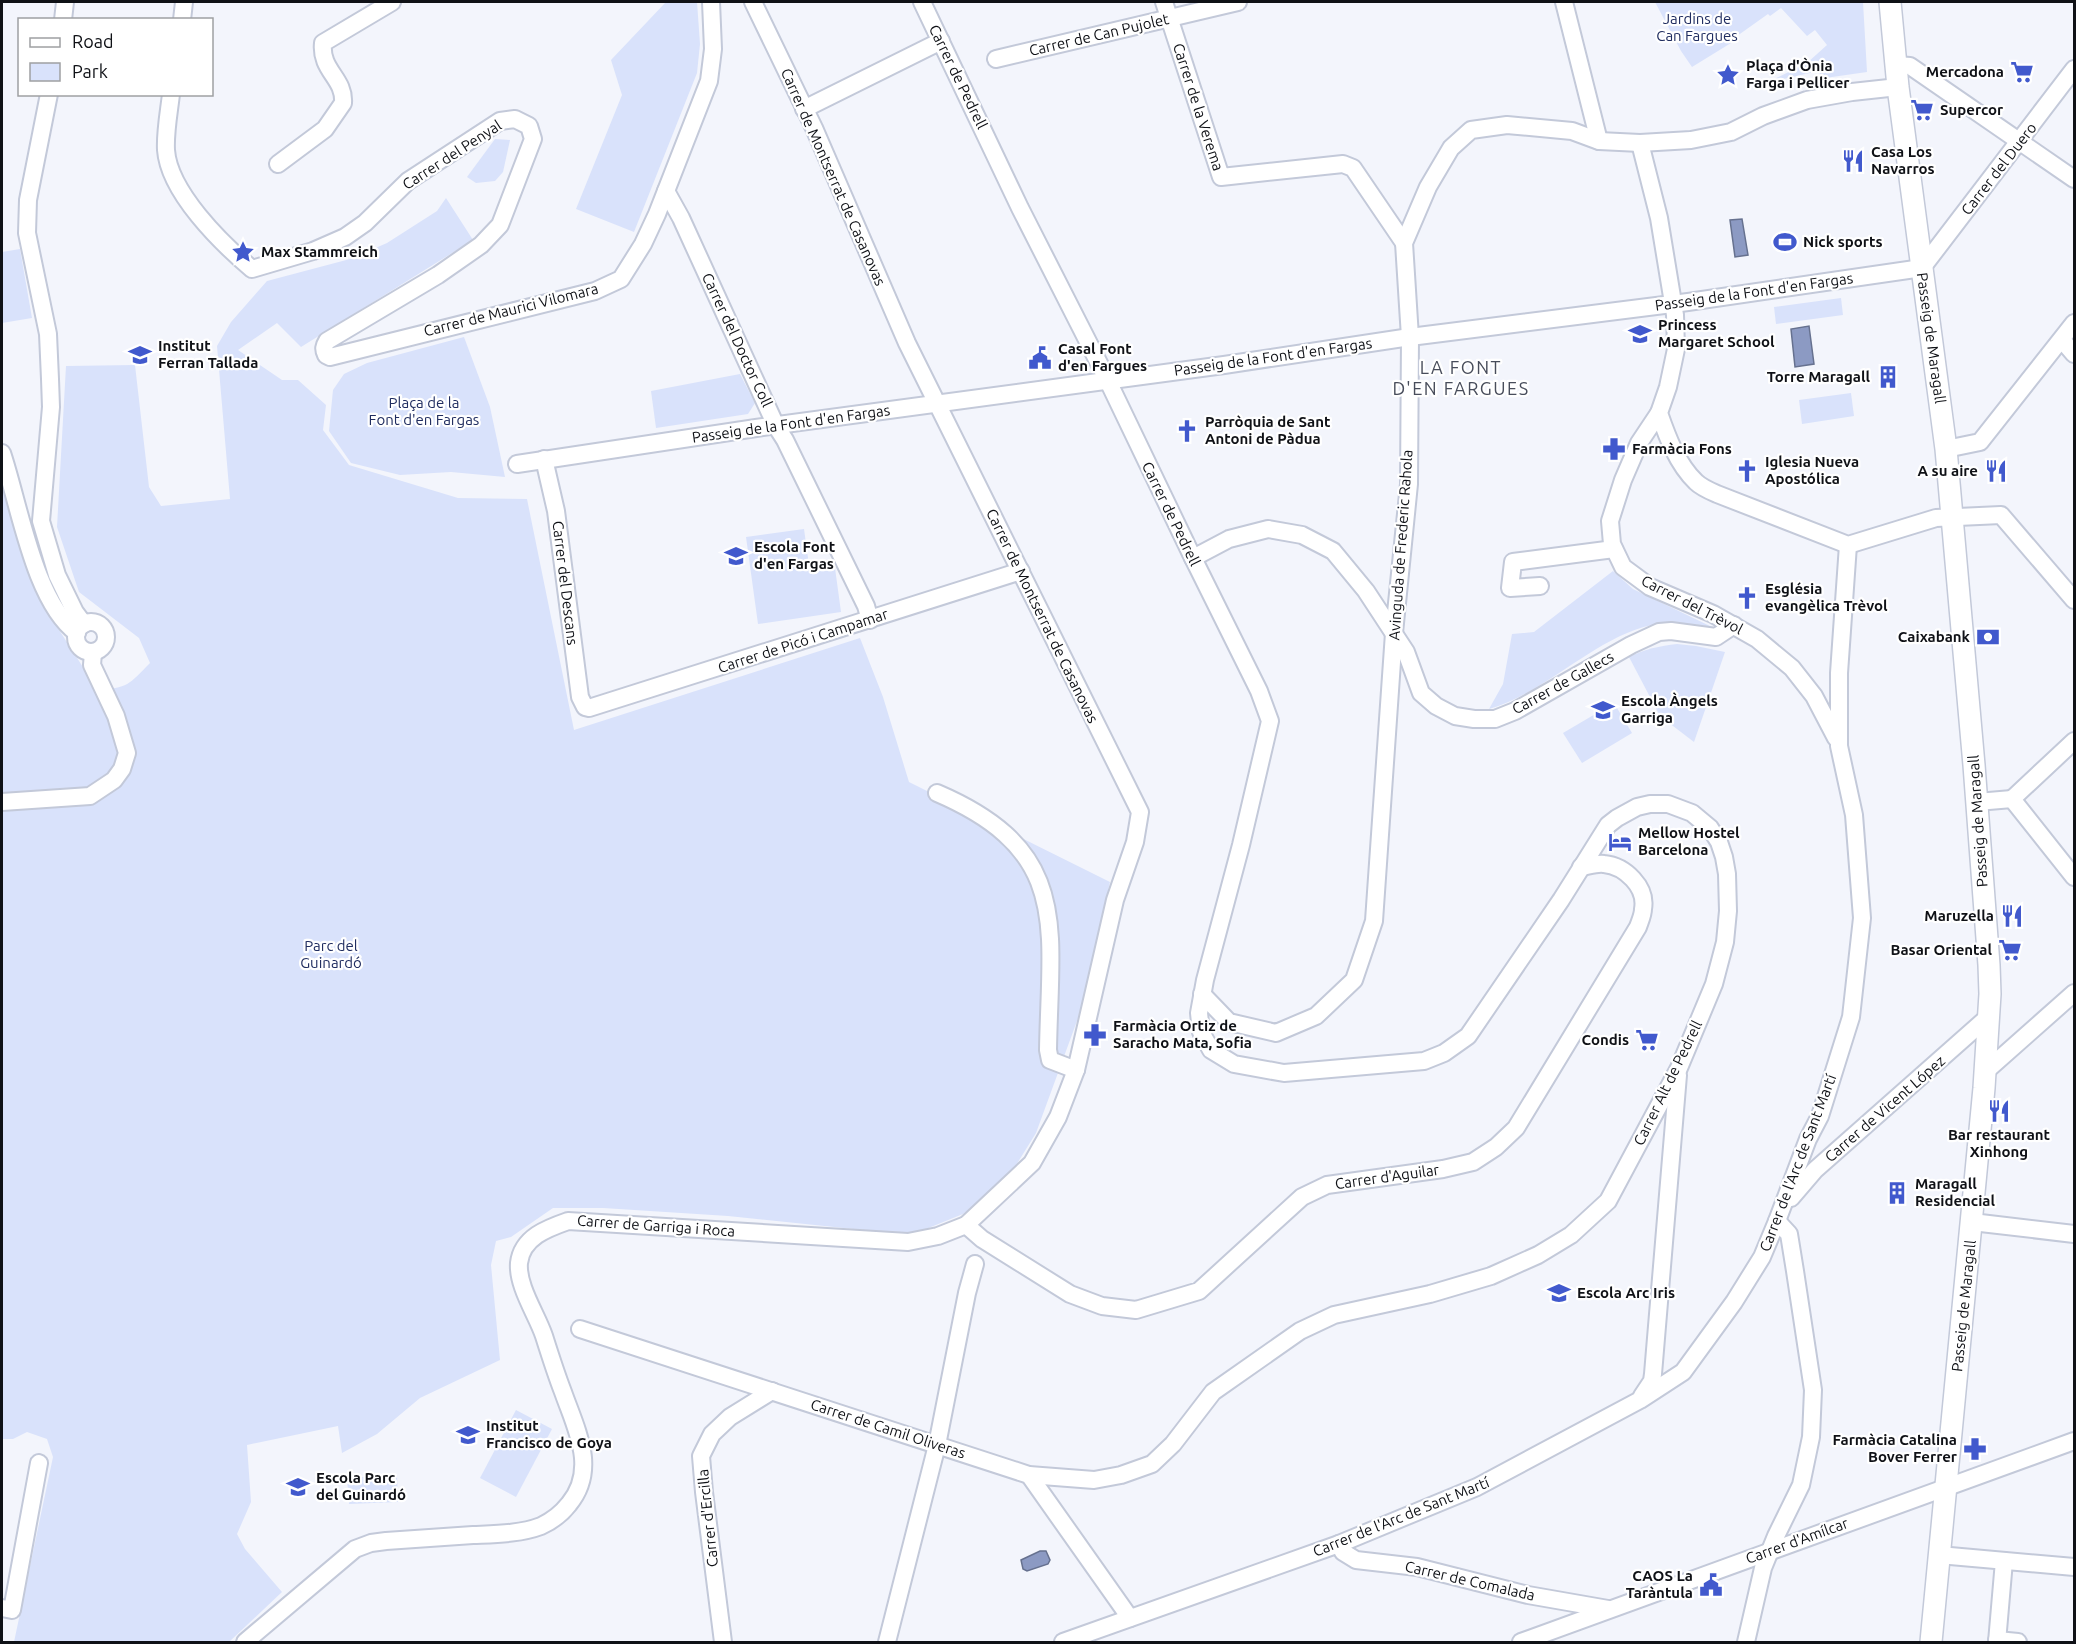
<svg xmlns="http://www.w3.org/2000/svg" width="2076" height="1644" font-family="Ubuntu,sans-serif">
<rect width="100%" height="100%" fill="#f3f5fc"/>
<g fill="#d9e2fb">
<polygon points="666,2 697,2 700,44 697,73 634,232 576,209 622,95 611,60"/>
<polygon points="1655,2 1863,2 1867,72 1825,78 1818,72 1814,72 1766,83 1807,63 1827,45 1815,30 1807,36 1781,8 1770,16 1768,14 1730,41 1731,43 1692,67 1681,51"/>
<polygon points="495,139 510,140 503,172 495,181 476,183 467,177"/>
<path d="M446,198L473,240L301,347L277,323L238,350L282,380H298L326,405L323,430L349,465L458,498L527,499L574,730L860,638L883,697L909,782L1110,882L1081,1010L1036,1133L1008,1178L963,1214L916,1233L863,1230L728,1216L603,1208H553L511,1237L496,1241L491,1265L500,1360L420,1398L377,1434L342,1453L338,1426L247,1445L251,1502L237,1534L245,1549L282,1592L229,1642H14L53,1457L47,1439L27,1432L13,1439H2V481L15,530L45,608L97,689C128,689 129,684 150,663L139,638L79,592L57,527L66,366L135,365L149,487L161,506L230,499L217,346L231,322L267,281L350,259L387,243L437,211Z"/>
<polygon points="20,249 32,318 2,323 2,252"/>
<polygon points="1841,298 1843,315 1776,324 1774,307"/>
<polygon points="464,337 490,407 505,477 451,472 400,475 351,463 329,431 333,390 344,374 367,363"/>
<polygon points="740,374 755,403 748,414 656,428 651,391"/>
<polygon points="1851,393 1854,416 1802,424 1799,400"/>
<polygon points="804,529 810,572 835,568 841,612 758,624 746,537"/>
<path d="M1613,571L1633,589L1712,627C1692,624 1672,621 1652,625C1595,637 1546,693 1489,709L1503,684L1512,634L1534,632Z"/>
<path d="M1677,644L1696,646L1725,652L1694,742L1660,716L1629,657C1644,649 1660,646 1677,644Z"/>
<polygon points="1614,703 1632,733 1582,763 1563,733"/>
<polygon points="516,1410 552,1429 516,1497 480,1478"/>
<polygon points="397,1475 398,1502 349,1504 347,1478"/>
</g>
<g fill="#8c9ac3" stroke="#66718f" stroke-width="1.5">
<polygon points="1742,219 1748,255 1735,257 1730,220"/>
<polygon points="1809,326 1814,364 1795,367 1791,329"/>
<polygon points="1040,1551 1046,1551 1050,1560 1048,1564 1027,1571 1023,1569 1021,1560"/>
</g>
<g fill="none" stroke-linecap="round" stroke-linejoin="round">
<g stroke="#c3c9d9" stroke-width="20">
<g id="minor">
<polyline points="1164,2 1221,177 1343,164 1353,168 1404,243"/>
<polyline points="1564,2 1599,141"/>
<polyline points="63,20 65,2"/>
<polyline points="182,20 184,2"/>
<polyline points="996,59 1238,2"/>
<polyline points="1896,65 1910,66 2074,179"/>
<polyline points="49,94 28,200 27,233 48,334 50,379 51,407 41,521 57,575 75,612 84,624"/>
<path d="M171,94C169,112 165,132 166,150C169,192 221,243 252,269L313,251L345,237L365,223L408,181L500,121L515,119L529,126L533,139L500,225L481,245L438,275L327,341C324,346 323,349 326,355L330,357L595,291L621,279L643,244L657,214L709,81L713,49L711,2"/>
<polyline points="804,109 941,41"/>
<path d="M1640,143L1659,218L1675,315L1676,349L1668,387L1659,413C1667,436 1677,464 1696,482C1701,487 1710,491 1717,494L1848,545L1936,518L2001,515L2074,600"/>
<path d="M278,164L325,129L343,103C345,78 320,71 323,43L392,2"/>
<polyline points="666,191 681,218 776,426 785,440 866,606 870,620"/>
<polyline points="2062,340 2074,354"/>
<polyline points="1659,413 1639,443 1623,480 1610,521 1612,544 1623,567 1650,587 1713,614 1757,639 1792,668 1814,696 1836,738"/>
<polyline points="1946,449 1980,442 2074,323"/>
<path d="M2,453C19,503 34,602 77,633"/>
<polyline points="544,459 556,511 580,697 585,707 589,708 1021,571"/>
<polyline points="517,464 756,428 1224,365 1410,337 1688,302 1922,268 2074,69"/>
<polyline points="1193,558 1229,539 1268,529 1302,535 1333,551 1366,591 1406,652 1421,693 1436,706 1455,716 1474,719 1495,719 1515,711 1631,645 1659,632 1671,631 1716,637 1734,625"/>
<polyline points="1540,586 1510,588 1513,562 1614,549"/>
<circle cx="91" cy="637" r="15"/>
<path d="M937,793C1072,851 1050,926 1048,1050L1050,1060L1076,1070"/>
<polyline points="2012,799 2074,877"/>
<polyline points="2012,799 2074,741"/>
<polyline points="2,802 90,796 114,780 122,769 127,753 116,716 92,665 93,653"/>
<polyline points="1977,802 2012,799"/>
<polyline points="1202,994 1229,1022 1276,1033 1316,1016 1354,980 1374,921 1394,633 1409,484 1410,337 1404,243 1428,187 1451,148 1471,130 1507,125 1572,131 1599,141 1640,143 1691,140 1731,132 1763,116 1807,100 1852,92 1898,87"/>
<polyline points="1986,1071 2074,993"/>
<polyline points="1791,1198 1815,1170 1988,1017"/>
<polyline points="1972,1222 2074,1234"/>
<path d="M966,1225L982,1239L1070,1294L1102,1306L1136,1310L1199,1291L1302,1197L1327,1185L1443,1169L1473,1162L1496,1147L1516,1128L1638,927C1640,921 1643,915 1643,909C1647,887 1625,866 1604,864C1597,863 1588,866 1581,867"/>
<polyline points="580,1329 1029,1475 1094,1480 1121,1475 1152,1464 1173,1444 1213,1392 1300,1331 1334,1315 1430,1294 1491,1276 1538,1255 1571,1235 1608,1201 1679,1068 1714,984 1725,942 1728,911 1727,874 1724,857 1719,842 1710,828 1692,813 1668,804 1650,804 1637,807 1617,818 1608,825 1561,900 1468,1036 1444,1053 1424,1061 1284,1073 1234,1064 1211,1050 1201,1032 1199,1013 1205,980 1241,845 1270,721 1259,691 1193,558 1108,381 1020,208 922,2"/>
<polyline points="1642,1396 1652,1381 1653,1374 1678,1075"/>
<polyline points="1029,1475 1130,1618"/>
<polyline points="1339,1544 1343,1552 1356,1560 1417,1567 1528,1595 1608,1609"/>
<polyline points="1939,1555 2074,1567"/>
<polyline points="2,1608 12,1610 39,1463"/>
<polyline points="1997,1640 2018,1642"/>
<path d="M245,1642L355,1549L371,1543L386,1541C415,1539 444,1537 473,1535C495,1534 520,1534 541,1526C552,1521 562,1513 569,1504C598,1469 576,1429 563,1392C556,1374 550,1355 544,1336C537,1315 517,1286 519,1263C522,1237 548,1228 568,1221L908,1242L938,1236L966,1225L1032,1163L1058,1117L1076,1070L1115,900L1135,842L1140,812L907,343L814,128L753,2"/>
<polyline points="723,1642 704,1492 701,1456 712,1434 730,1417 772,1391"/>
<polyline points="887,1642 937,1445 967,1293 975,1264"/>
<polyline points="1063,1642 1339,1544 1477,1487 1640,1400 1683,1372 1734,1302 1762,1257 1777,1221 1808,1139 1820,1116 1851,1017 1862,918 1854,815 1839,746 1839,673 1848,545"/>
<polyline points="1521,1642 2074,1441"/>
<polyline points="1746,1642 1763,1568 1776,1536 1801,1485 1811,1437 1813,1390 1795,1271 1789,1234 1777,1221"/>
<polyline points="1997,1642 2004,1561"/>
</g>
</g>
<g stroke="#c3c9d9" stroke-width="24">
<polyline id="tertiary" points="1890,2 1898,87 1946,449 1974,765 1989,965 1990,994 1984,1088 1931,1642"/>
</g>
<use href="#minor" stroke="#fff" stroke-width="16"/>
<use href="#tertiary" stroke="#fff" stroke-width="21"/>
</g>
<defs>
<g id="supermarket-bare" transform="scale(1.8)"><path d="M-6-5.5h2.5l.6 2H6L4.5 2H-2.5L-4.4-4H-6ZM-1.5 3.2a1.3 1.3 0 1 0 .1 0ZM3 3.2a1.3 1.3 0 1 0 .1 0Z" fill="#4159cd" stroke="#fff" stroke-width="2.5" paint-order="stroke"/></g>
<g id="sight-bare" transform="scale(1.8)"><path d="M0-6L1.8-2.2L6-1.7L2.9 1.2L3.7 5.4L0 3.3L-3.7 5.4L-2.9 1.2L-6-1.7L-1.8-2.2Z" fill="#4159cd" stroke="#fff" stroke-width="2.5" paint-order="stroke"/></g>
<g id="restaurant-bare" transform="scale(1.8)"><path d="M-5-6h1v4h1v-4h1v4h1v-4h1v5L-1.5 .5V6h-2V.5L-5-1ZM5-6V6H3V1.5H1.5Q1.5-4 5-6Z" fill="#4159cd" stroke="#fff" stroke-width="2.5" paint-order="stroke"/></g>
<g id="stadium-bare" transform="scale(1.8)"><path d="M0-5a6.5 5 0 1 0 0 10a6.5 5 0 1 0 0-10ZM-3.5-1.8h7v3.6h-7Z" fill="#4159cd" stroke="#fff" stroke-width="2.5" paint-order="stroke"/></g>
<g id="school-bare" transform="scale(1.8)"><path d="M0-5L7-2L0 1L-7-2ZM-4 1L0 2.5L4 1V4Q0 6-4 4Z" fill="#4159cd" stroke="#fff" stroke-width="2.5" paint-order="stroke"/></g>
<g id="civic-bare" transform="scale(1.8)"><path d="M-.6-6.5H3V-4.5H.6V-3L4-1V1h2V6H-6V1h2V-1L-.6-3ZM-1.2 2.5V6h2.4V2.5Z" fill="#4159cd" stroke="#fff" stroke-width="2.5" paint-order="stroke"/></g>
<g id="building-bare" transform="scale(1.8)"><path d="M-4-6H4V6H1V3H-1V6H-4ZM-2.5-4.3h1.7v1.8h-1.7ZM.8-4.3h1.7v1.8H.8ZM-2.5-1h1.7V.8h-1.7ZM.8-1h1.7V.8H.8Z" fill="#4159cd" stroke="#fff" stroke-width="2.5" paint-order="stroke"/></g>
<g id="church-bare" transform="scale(1.8)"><path d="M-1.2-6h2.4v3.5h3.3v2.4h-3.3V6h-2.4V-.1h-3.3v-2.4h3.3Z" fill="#4159cd" stroke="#fff" stroke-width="2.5" paint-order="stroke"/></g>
<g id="pharmacy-bare" transform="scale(1.8)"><path d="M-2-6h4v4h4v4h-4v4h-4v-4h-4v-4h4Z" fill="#4159cd" stroke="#fff" stroke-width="2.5" paint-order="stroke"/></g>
<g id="bank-bare" transform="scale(1.8)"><path d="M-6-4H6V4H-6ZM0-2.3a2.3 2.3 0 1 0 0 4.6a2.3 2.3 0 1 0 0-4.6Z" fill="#4159cd" stroke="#fff" stroke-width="2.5" paint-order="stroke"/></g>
<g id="hotel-bare" transform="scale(1.8)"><path d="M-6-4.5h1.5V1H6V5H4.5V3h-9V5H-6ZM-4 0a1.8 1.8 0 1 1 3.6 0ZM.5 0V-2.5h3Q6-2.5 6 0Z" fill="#4159cd" stroke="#fff" stroke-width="2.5" paint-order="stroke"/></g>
</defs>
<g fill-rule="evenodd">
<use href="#supermarket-bare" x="2022" y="72"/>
<use href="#sight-bare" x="1728" y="75"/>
<use href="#supermarket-bare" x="1922" y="110"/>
<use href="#restaurant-bare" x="1853" y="161"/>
<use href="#stadium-bare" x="1785" y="242"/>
<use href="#sight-bare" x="243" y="252"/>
<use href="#school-bare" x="1640" y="334"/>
<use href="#school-bare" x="140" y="355"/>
<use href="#civic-bare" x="1040" y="358"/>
<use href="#building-bare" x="1888" y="377"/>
<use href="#church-bare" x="1187" y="431"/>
<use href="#pharmacy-bare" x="1614" y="449"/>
<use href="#church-bare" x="1747" y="471"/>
<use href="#restaurant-bare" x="1996" y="471"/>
<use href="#school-bare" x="736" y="556"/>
<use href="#church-bare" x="1747" y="598"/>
<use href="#bank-bare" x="1988" y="637"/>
<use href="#school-bare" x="1603" y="710"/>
<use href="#hotel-bare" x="1620" y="842"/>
<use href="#restaurant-bare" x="2012" y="916"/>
<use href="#supermarket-bare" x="2010" y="950"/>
<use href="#pharmacy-bare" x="1095" y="1035"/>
<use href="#supermarket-bare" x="1647" y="1040"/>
<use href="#restaurant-bare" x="1999" y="1111"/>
<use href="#building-bare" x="1897" y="1193"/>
<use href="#school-bare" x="1559" y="1293"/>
<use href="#school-bare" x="468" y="1435"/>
<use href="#pharmacy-bare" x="1975" y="1449"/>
<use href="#school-bare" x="298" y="1487"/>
<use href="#civic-bare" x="1711" y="1585"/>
</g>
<g text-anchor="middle" stroke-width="4.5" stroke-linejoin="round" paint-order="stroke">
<g font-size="15" fill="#202d60" stroke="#fff">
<text x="1697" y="24">Jardins de<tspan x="1697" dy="17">Can Fargues</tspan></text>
<text x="424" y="408">Plaça de la<tspan x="424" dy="17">Font d'en Fargas</tspan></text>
<text x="331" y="951">Parc del<tspan x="331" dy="17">Guinardó</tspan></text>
</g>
<g font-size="15" fill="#0f1116" stroke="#fff">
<text transform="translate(1099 35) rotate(-13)" y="5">Carrer de Can Pujolet</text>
<text transform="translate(958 77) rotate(64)" y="5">Carrer de Pedrell</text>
<text transform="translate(1198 107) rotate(72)" y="5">Carrer de la Verema</text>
<text transform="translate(452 155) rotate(-33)" y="5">Carrer del Penyal</text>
<text transform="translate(1999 169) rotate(-52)" y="5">Carrer del Duero</text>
<text transform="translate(833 177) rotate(66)" y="5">Carrer de Montserrat de Casanovas</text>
<text transform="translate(1754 292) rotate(-8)" y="5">Passeig de la Font d'en Fargas</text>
<text transform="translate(511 310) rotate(-14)" y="5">Carrer de Maurici Vilomara</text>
<text transform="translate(1931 338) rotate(82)" y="5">Passeig de Maragall</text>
<text transform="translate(737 340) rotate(65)" y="5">Carrer del Doctor Coll</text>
<text transform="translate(1273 357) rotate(-8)" y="5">Passeig de la Font d'en Fargas</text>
<text transform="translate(791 424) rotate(-8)" y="5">Passeig de la Font d'en Fargas</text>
<text transform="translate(1171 514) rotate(64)" y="5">Carrer de Pedrell</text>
<text transform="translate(1401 545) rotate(-86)" y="5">Avinguda de Frederic Rahola</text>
<text transform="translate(565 583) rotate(83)" y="5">Carrer del Descans</text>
<text transform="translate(1692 605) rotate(27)" y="5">Carrer del Trèvol</text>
<text transform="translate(1042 616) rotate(64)" y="5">Carrer de Montserrat de Casanovas</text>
<text transform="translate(803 641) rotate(-18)" y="5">Carrer de Picó i Campamar</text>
<text transform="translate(1563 683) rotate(-29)" y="5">Carrer de Gallecs</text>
<text transform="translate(1978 821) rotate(-94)" y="5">Passeig de Maragall</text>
<text transform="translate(1668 1083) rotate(-64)" y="5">Carrer Alt de Pedrell</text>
<text transform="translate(1885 1109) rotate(-41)" y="5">Carrer de Vicent López</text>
<text transform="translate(1798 1163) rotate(-69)" y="5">Carrer de l'Arc de Sant Martí</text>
<text transform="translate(1387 1177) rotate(-8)" y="5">Carrer d'Aguilar</text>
<text transform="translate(656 1226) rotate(4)" y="5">Carrer de Garriga i Roca</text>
<text transform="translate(1964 1306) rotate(-84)" y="5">Passeig de Maragall</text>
<text transform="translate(888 1429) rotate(18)" y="5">Carrer de Camil Oliveras</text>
<text transform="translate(1401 1517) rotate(-22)" y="5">Carrer de l'Arc de Sant Martí</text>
<text transform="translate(708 1518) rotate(-96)" y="5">Carrer d'Ercilla</text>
<text transform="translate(1797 1541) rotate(-20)" y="5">Carrer d'Amílcar</text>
<text transform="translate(1470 1581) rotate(13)" y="5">Carrer de Comalada</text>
</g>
<g font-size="15" font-weight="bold" fill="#0f1116" stroke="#fff" text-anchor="start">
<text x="1746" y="71">Plaça d'Ònia<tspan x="1746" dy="17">Farga i Pellicer</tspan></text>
<text x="2004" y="77" text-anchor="end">Mercadona</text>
<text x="1940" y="115">Supercor</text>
<text x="1871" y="157">Casa Los<tspan x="1871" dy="17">Navarros</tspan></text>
<text x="1803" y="247">Nick sports</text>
<text x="261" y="257">Max Stammreich</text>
<text x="1658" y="330">Princess<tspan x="1658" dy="17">Margaret School</tspan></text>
<text x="158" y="351">Institut<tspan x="158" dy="17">Ferran Tallada</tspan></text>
<text x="1058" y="354">Casal Font<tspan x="1058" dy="17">d'en Fargues</tspan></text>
<text x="1870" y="382" text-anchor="end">Torre Maragall</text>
<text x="1205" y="427">Parròquia de Sant<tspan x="1205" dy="17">Antoni de Pàdua</tspan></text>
<text x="1632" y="454">Farmàcia Fons</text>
<text x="1765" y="467">Iglesia Nueva<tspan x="1765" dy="17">Apostólica</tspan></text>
<text x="1978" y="476" text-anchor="end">A su aire</text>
<text x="754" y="552">Escola Font<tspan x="754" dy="17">d'en Fargas</tspan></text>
<text x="1765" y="594">Església<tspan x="1765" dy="17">evangèlica Trèvol</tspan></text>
<text x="1970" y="642" text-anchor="end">Caixabank</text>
<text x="1621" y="706">Escola Àngels<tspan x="1621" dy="17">Garriga</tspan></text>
<text x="1638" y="838">Mellow Hostel<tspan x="1638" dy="17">Barcelona</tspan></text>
<text x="1994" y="921" text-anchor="end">Maruzella</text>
<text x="1992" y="955" text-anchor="end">Basar Oriental</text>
<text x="1113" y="1031">Farmàcia Ortiz de<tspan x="1113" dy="17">Saracho Mata, Sofia</tspan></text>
<text x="1629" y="1045" text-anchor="end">Condis</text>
<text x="1999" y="1140" text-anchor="middle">Bar restaurant<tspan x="1999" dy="17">Xinhong</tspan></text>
<text x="1915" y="1189">Maragall<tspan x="1915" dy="17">Residencial</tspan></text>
<text x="1577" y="1298">Escola Arc Iris</text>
<text x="486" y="1431">Institut<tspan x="486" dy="17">Francisco de Goya</tspan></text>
<text x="1957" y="1445" text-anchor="end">Farmàcia Catalina<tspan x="1957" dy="17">Bover Ferrer</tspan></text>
<text x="316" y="1483">Escola Parc<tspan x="316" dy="17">del Guinardó</tspan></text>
<text x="1693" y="1581" text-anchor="end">CAOS La<tspan x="1693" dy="17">Taràntula</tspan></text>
</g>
<g font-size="18" letter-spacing="1.5" fill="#484d5b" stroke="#fff">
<text x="1461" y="374">LA FONT<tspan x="1461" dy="21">D'EN FARGUES</tspan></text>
</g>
</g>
<rect width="2076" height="1644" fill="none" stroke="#0f1116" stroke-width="6"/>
<rect x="18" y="18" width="195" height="78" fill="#ffffff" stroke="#9fa0a2" stroke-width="1.5"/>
<rect x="30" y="38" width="30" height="9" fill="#ffffff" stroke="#9fa0a2" stroke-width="1.5"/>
<text x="72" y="48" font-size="18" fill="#0f1116">Road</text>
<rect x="30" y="63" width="30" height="18" fill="#d9e2fb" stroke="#9fa0a2" stroke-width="1.5"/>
<text x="72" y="78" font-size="18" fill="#0f1116">Park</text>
</svg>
